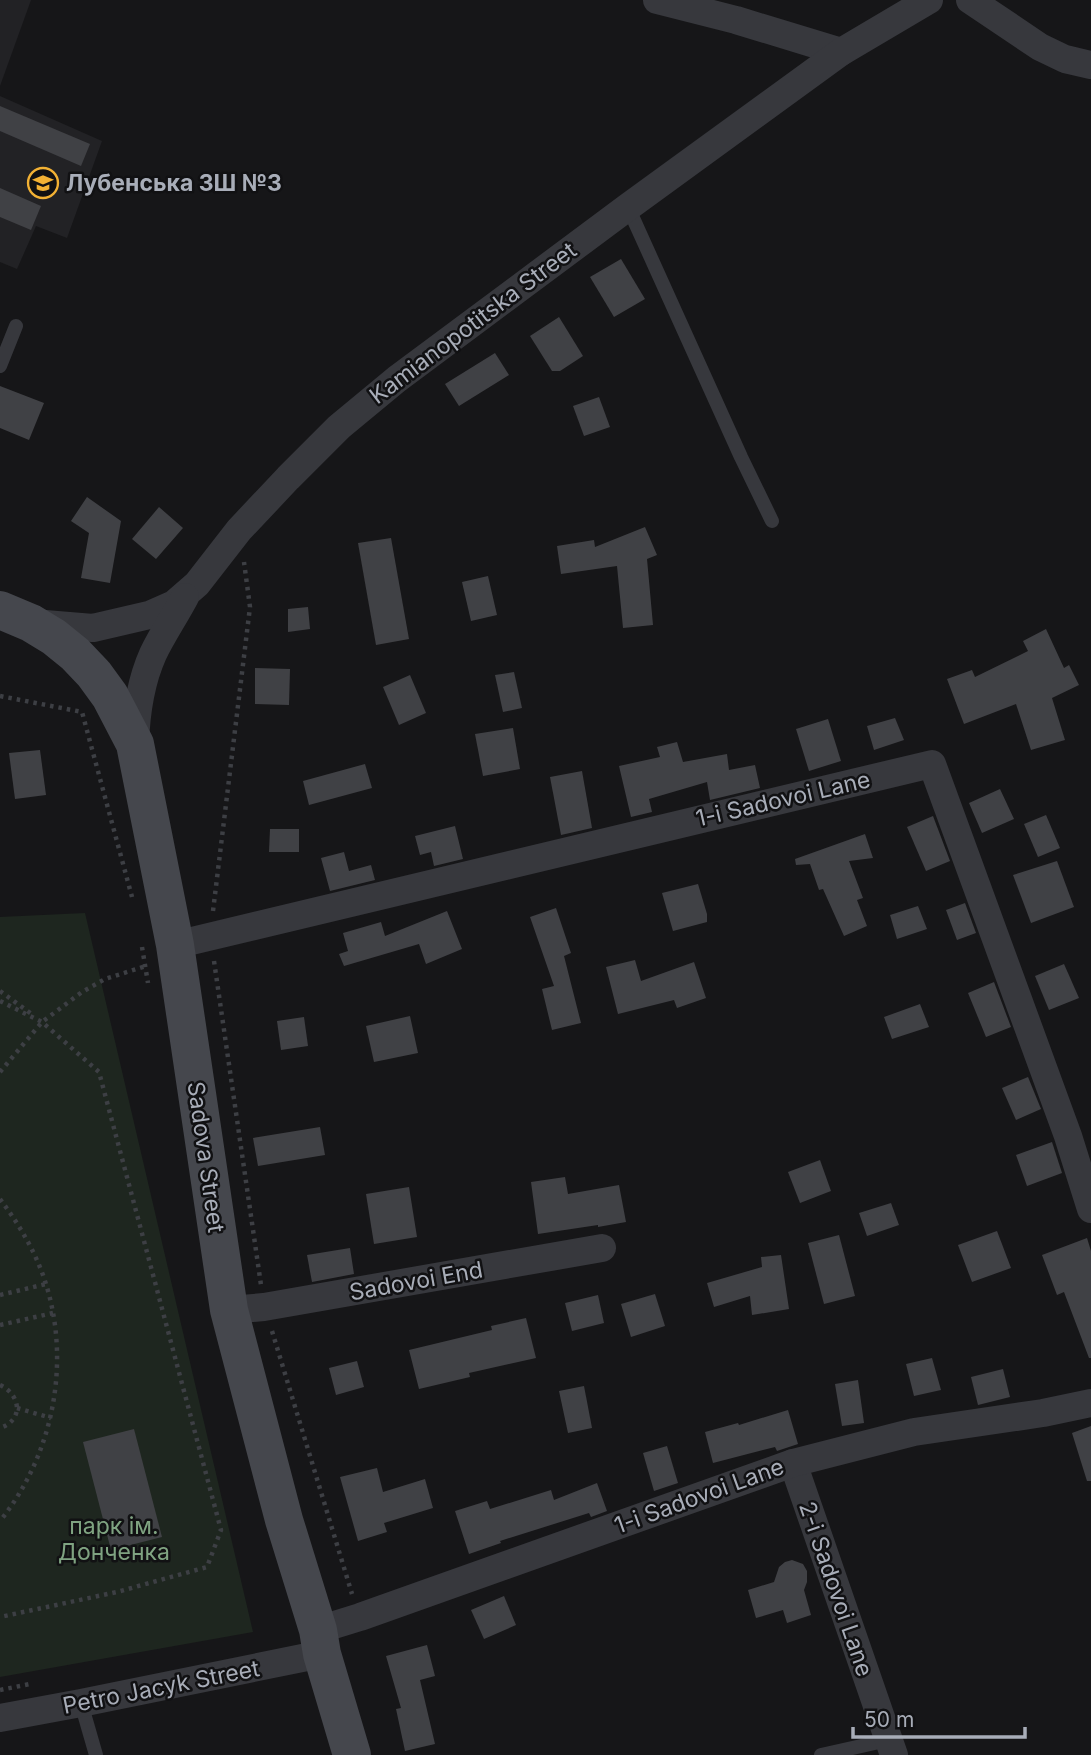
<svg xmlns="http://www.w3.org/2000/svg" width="1091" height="1755" font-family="Inter,sans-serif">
<rect width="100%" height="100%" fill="#161618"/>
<g fill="#222225">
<polygon points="0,0 31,0 0,86"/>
<polygon points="0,96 102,141 67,238 36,226 17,269 0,262"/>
</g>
<polygon fill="#1e261f" points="85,913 253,1632 0,1677 0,917"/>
<g fill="#404145">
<polygon points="0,106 90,144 81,166 0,131"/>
<polygon points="0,188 41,206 31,230 0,217"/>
<polygon points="621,259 645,299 614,317 590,277"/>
<polygon points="559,317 583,356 560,371 552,371 530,336"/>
<polygon points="495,353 509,375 459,406 445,384"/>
<polygon points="0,386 44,403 29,440 0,428"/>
<polygon points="599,397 610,427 584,436 573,406"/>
<polygon points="87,497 121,521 110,583 81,578 89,533 71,521"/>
<polygon points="159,507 183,528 156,559 132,539"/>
<polygon points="645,527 657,555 647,559 653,625 623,628 617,566 561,574 557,546 594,540 595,547"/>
<polygon points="391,538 409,639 376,645 358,543"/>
<polygon points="488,576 497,615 471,621 462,582"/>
<polygon points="308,607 310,629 288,632 288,609"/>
<polygon points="1046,629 1064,668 1069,665 1079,685 1052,698 1065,740 1031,750 1016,704 964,724 947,679 972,670 975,677 1028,651 1023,641"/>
<polygon points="255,668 290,669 289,705 255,704"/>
<polygon points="514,672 522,708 503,712 495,675"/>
<polygon points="410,675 426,713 399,725 383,687"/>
<polygon points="895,718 904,740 874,750 867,726"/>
<polygon points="828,719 841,761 809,771 796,729"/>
<polygon points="513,728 520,769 483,776 475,734"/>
<polygon points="677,742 683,762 727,754 729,770 755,765 760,788 710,800 707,782 649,799 652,812 631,817 619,766 660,757 657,747"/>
<polygon points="40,750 46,795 15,799 9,753"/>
<polygon points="365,764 372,788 309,805 303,781"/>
<polygon points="582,771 592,828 561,835 550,777"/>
<polygon points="1000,789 1014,819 982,833 969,803"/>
<polygon points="1046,815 1060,848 1038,857 1024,824"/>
<polygon points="933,816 950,861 926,871 907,827"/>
<polygon points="455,826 463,859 434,866 431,852 420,855 415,836"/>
<polygon points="270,829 299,829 299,852 269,852"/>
<polygon points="865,834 873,858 849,861 863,898 857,900 867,926 844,936 823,889 819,890 810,864 796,865 795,859"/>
<polygon points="344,852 349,871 371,865 375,880 330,891 321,858"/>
<polygon points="1057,861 1074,907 1031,923 1013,875"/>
<polygon points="698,884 707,914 707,922 673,931 662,893"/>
<polygon points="965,903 976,933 957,940 946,910"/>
<polygon points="918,906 927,929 897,939 890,915"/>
<polygon points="556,908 571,953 564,956 581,1023 552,1030 542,989 554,986 530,917"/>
<polygon points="447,911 462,949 426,964 419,944 344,966 339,954 348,951 343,933 381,922 385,936"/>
<polygon points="635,960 641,981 694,962 706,998 677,1008 674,1000 618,1014 606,967"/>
<polygon points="1064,964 1079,998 1049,1010 1035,976"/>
<polygon points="994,982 1011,1027 986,1037 968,993"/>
<polygon points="920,1004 929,1027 892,1039 884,1017"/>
<polygon points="410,1016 418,1053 374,1062 366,1026"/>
<polygon points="304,1017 308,1046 281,1050 277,1021"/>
<polygon points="1028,1077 1041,1109 1016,1120 1002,1088"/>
<polygon points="320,1127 325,1155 258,1166 253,1138"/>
<polygon points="1052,1142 1062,1173 1027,1186 1016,1155"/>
<polygon points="820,1160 831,1191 800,1203 788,1172"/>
<polygon points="565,1177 568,1194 619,1185 626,1222 598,1227 598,1225 538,1234 531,1182"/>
<polygon points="409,1187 417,1237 374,1244 366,1194"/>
<polygon points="891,1203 899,1225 867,1236 859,1213"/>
<polygon points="997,1231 1011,1268 972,1282 958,1245"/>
<polygon points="839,1235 855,1296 824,1304 808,1243"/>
<polygon points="1087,1238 1091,1251 1091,1358 1089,1358 1064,1292 1057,1295 1042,1255"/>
<polygon points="350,1248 354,1274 312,1282 307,1255"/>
<polygon points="781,1255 789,1309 752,1315 750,1296 714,1307 707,1283 762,1267 761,1257"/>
<polygon points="655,1294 665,1326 631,1337 621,1304"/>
<polygon points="598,1295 604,1323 572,1331 565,1303"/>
<polygon points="526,1318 536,1358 469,1373 470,1377 419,1389 409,1350 492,1330 491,1326"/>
<polygon points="932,1358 941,1390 914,1396 906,1364"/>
<polygon points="357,1361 364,1387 336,1395 329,1368"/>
<polygon points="1003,1369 1010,1397 978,1405 971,1377"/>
<polygon points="858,1380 864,1423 842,1426 835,1384"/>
<polygon points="584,1386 592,1428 568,1433 559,1391"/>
<polygon points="788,1410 798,1444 777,1451 775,1447 713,1463 705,1432 738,1423 739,1425"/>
<polygon points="1091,1426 1091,1481 1087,1481 1072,1433"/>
<polygon points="134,1429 162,1537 111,1550 83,1442"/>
<polygon points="667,1446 678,1483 654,1491 643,1453"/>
<polygon points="377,1468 383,1492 425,1479 433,1508 384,1523 387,1532 358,1541 340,1477"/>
<polygon points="597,1483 607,1511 591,1517 589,1513 500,1541 501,1543 469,1554 455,1511 487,1501 490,1509 551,1490 554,1500"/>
<polygon points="792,1560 803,1564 807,1571 807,1582 804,1590 811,1615 787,1623 783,1610 756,1618 748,1590 774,1582 779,1567 785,1562"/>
<polygon points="504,1596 516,1625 484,1639 471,1610"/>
<polygon points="427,1645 435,1676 420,1680 435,1744 405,1751 396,1709 401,1708 386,1656"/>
</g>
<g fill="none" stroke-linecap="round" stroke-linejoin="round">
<g stroke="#3d3f44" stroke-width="4.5" stroke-dasharray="3.5 5" stroke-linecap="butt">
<polyline points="0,696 82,712 132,897"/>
<polyline points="213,911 250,607 244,562"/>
<polyline points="142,947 148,983"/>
<polyline points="214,961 261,1285"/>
<polyline points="0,991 33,1015"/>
<polyline points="0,1001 42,1022 99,1072 221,1530 207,1567 117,1592 0,1617"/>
<polyline points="0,1072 42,1022 82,992 105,979 146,966"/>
<path d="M0,1199C18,1223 34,1249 44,1278C72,1360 54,1454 0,1521"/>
<polyline points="0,1295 46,1284"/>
<polyline points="0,1325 53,1313"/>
<polyline points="272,1331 352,1594"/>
<path d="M0,1385C21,1395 24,1420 0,1428"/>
<polyline points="17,1408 51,1418"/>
<polyline points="0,1690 30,1684"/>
</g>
<g stroke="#37383d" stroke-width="14">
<polyline points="628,207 741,457 772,521"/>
<polyline points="0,366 16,326"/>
<polyline points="81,1703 96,1755"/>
<polyline points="821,1755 888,1740"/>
</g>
<g stroke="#37383d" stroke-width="28">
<polyline points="657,0 736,20 841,52"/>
<polyline points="970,0 1040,47 1065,59 1091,65"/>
<polyline points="33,623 93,628 149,615 174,604 197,584 239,530 288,478 339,427 397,379 628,207 841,52 929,0"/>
<path d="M135,744C136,713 140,683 153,654C162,635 175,616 185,597"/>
<polyline points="175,945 932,764 1068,1136 1091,1209"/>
<polyline points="229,1310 264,1307 602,1248"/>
<polyline points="793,1463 894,1755"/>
<polyline points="318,1630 360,1617 793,1463 914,1432 1043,1413 1091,1403"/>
<polyline points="0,1718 81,1703 322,1654"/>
</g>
<polyline stroke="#45474d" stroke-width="38" points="0,610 31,623 54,637 75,654 94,674 110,696 135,744 175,945 229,1310 284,1520 318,1630 322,1654 352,1755"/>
</g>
<defs>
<g id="school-ring" transform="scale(1.575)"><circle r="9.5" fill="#111113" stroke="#f2b134" stroke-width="1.5"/><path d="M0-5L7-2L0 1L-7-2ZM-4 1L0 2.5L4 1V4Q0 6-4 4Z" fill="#f2b134"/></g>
</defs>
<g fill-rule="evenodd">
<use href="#school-ring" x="43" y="183"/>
</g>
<g text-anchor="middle" stroke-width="5" stroke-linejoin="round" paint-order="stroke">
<g font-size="23" font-weight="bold" fill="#a8adb8" stroke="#111113" text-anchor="start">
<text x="66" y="191">Лубенська ЗШ №3</text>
</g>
<g font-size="23" fill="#a8adb8" stroke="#111113">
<text transform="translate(473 323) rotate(-37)" y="8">Kamianopotitska Street</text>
<text transform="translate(783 799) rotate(-13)" y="8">1-i Sadovoi Lane</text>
<text transform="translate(206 1157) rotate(82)" y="8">Sadova Street</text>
<text transform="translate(416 1281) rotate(-10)" y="8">Sadovoi End</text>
<text transform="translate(699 1496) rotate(-20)" y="8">1-i Sadovoi Lane</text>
<text transform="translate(836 1589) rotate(71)" y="8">2-i Sadovoi Lane</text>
<text transform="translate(161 1687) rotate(-11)" y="8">Petro Jacyk Street</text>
</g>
<g font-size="23" fill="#7fa381" stroke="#111113">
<text x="114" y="1534">парк ім.<tspan x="114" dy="26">Донченка</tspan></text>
</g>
</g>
<path d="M853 1727v10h172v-10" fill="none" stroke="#a8adb8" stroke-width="3.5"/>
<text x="864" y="1727" font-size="21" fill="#a8adb8" stroke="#111113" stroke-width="5" paint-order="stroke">50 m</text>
</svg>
